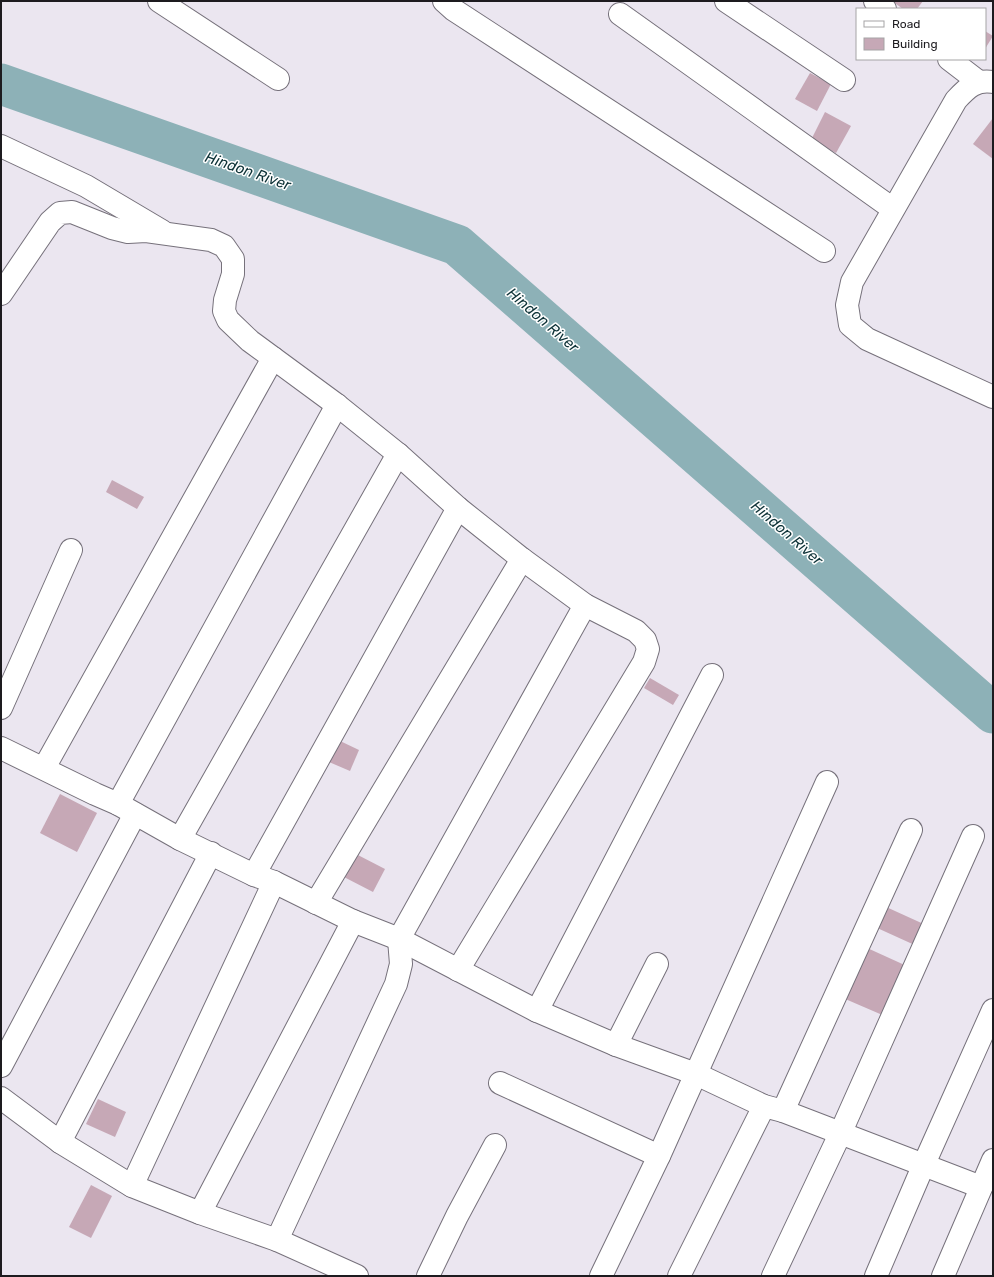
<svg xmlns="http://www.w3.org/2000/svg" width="994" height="1277" font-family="Rubik,sans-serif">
<rect width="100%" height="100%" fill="#ebe6f0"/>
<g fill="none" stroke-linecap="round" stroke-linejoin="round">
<polyline stroke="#8db1b7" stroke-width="41" points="1,84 457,245 993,713"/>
</g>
<g fill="#c6a8b6">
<polygon points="892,1 923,1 917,9 903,9"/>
<polygon points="985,31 993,36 985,49"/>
<polygon points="810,73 831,84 817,111 795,99"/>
<polygon points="825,112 851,126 836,153 811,140"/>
<polygon points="993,118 993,159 973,144"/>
<polygon points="112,480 144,497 137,509 106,492"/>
<polygon points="650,678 679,695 673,705 644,688"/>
<polygon points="338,740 359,750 350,771 329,762"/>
<polygon points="60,794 97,813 77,852 40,833"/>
<polygon points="354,853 385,869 373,892 342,876"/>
<polygon points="884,906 928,926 919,947 875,927"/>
<polygon points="865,947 909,967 887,1017 843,998"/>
<polygon points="98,1099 126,1112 115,1137 86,1124"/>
<polygon points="91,1185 112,1196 91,1238 69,1227"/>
</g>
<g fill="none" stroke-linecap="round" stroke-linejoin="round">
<g stroke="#76717b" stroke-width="24">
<g id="street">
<polyline points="159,1 278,79"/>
<polyline points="444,1 454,10 824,251"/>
<polyline points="726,1 844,80"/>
<polyline points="875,1 885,9"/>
<polyline points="620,14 893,209"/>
<polyline points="949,59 979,82"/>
<path d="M993,82C976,79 967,88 956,100L852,282L847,305L850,325L867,339L993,397"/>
<polyline points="1,146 86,186 162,231"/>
<polyline points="1,294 50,222 60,213 72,212 112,228 128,232 146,231 211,240 224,246 233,259 233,274 225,300 224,311 228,320 250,341 337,405 398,454 458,508 522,559 585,605 636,631 645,640 648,649 644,662 458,970"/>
<polyline points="1,708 71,550"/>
<polyline points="1,748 95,794 118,804 180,839 254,875 274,882 353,921 399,939 537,1011 616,1045 696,1074 764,1106 783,1111 981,1187"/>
<polyline points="44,768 273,358"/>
<polyline points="118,804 337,405"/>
<polyline points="180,839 398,454"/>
<polyline points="254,875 458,508"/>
<polyline points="316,903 522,559"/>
<polyline points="537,1011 712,675"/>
<polyline points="616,1045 657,964"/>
<polyline points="1,1066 135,814"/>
<polyline points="500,1083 659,1156"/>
<polyline points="1,1098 60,1142 132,1186 200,1213 277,1240 357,1276"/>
<polyline points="783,1111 911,830"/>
<path d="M60,1142C110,1045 161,950 211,853"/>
<polyline points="132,1186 274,882"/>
<polyline points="200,1213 353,921"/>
<polyline points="277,1240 396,984 401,964 399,939 585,605"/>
<polyline points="428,1276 457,1216 495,1145"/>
<polyline points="601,1276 659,1156 827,782"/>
<polyline points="679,1276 764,1106"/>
<polyline points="773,1276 840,1134 973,836"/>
<polyline points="876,1276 924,1164 993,1010"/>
<polyline points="943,1276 993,1160"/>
</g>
</g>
<use href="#street" stroke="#fff" stroke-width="22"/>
</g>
<g text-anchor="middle" stroke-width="3" stroke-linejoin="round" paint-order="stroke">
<g font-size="15" font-style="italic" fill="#0d3237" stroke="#fff">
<text transform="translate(248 171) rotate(19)" y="5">Hindon River</text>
<text transform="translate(543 320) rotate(41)" y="5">Hindon River</text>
<text transform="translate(787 533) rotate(41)" y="5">Hindon River</text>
</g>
</g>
<rect width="994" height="1277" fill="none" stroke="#1d1b1f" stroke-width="4"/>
<rect x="856" y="8" width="130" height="52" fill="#ffffff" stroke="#a5a4a5"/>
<rect x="864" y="21" width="20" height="6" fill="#ffffff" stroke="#a5a4a5"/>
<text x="892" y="28" font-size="12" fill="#1d1b1f">Road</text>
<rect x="864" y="38" width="20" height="12" fill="#c6a8b6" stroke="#a5a4a5"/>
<text x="892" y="48" font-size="12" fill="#1d1b1f">Building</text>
</svg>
